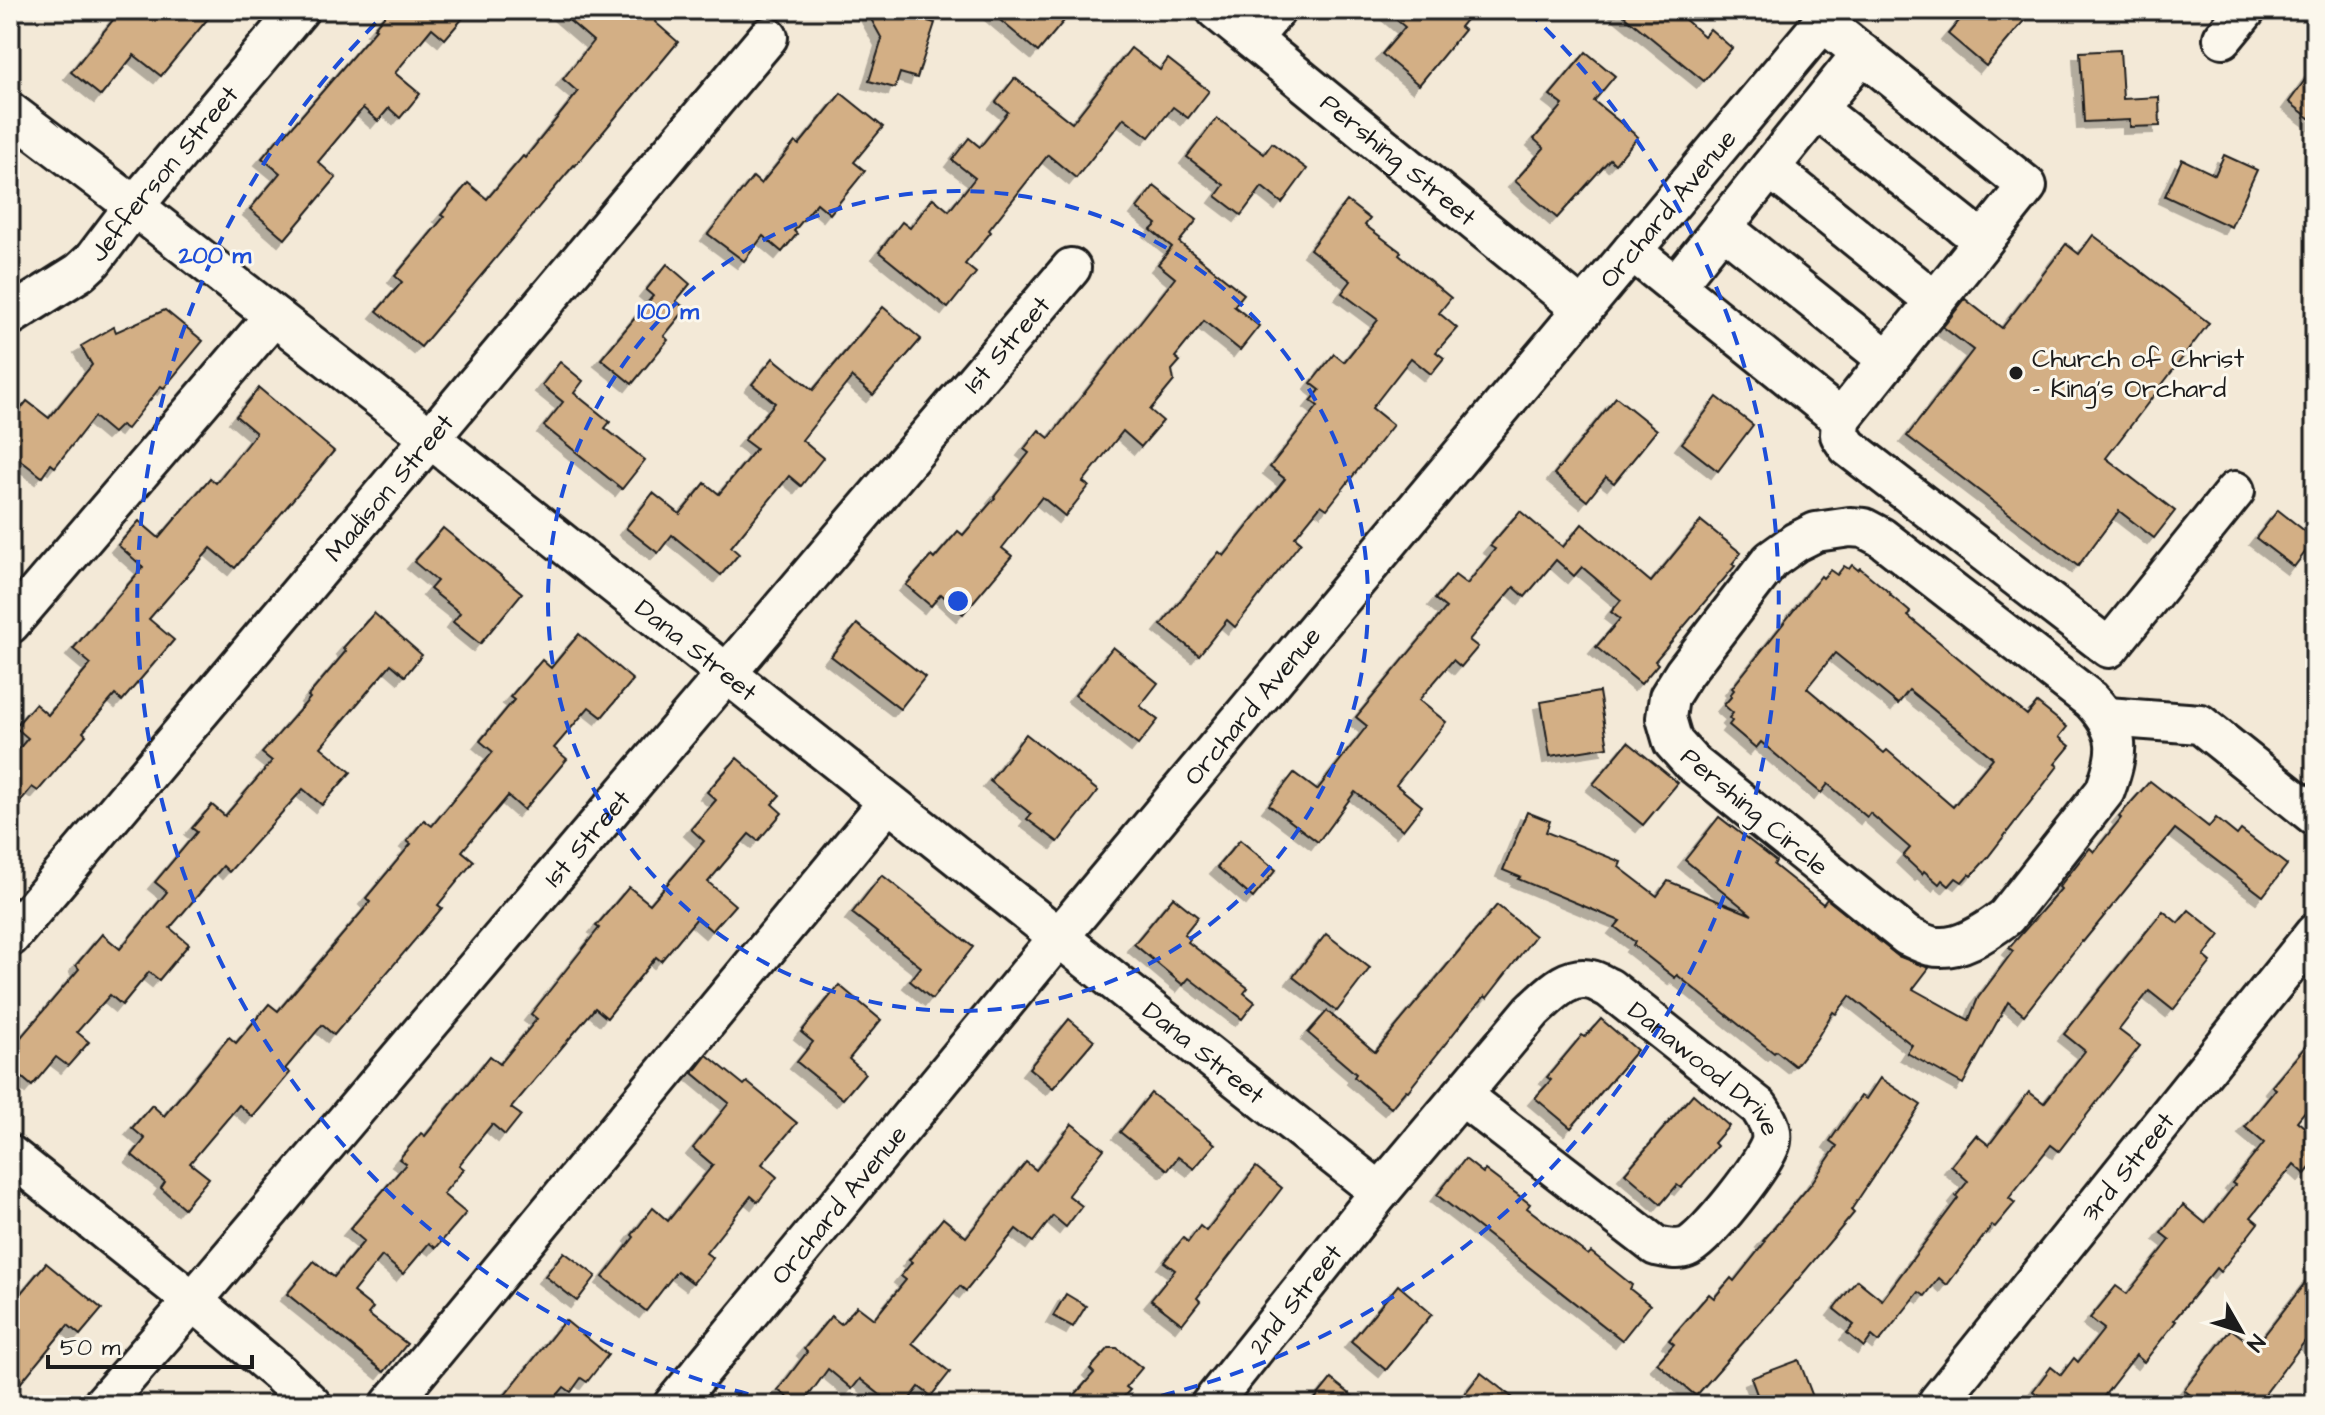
<svg xmlns="http://www.w3.org/2000/svg" width="2325" height="1415" font-family="'Architects Daughter',sans-serif">
<defs>
<filter id="shadow"><feDropShadow dx="-7" dy="7" stdDeviation="0" flood-color="#0004"/></filter>
</defs>
<rect width="100%" height="100%" fill="#f3e9d7"/>
<filter id="ink" filterUnits="userSpaceOnUse"><feTurbulence type="fractalNoise" baseFrequency=".0125" numOctaves="2"/><feDisplacementMap in="SourceGraphic" scale="16" xChannelSelector="R" yChannelSelector="G"/><feConvolveMatrix kernelMatrix="1 2 1 2 8 2 1 2 1" color-interpolation-filters="sRGB"/></filter>
<g filter="url(#ink)">
<g fill="#d3af85" stroke="#1c1c1c" stroke-width="2" fill-rule="evenodd" filter="url(#shadow)">
<polygon points="121,10 215,10 161,76 134,55 101,96 71,72"/>
<polygon points="389,10 470,10 445,39 432,28 395,73 420,94 400,118 389,108 378,121 363,108 318,162 336,178 285,239 250,209 280,173 262,158 283,133 285,135 376,29 374,28"/>
<polygon points="557,10 665,10 655,22 678,42 575,166 574,165 421,347 377,311 402,282 395,276 444,217 441,215 468,183 487,199 523,156 525,158 578,92 563,79 593,41"/>
<polygon points="866,10 906,10 909,16 935,23 917,78 900,73 895,88 869,81 882,39"/>
<polygon points="988,10 1073,10 1038,52"/>
<polygon points="1385,10 1474,10 1460,27 1464,30 1419,85 1382,54 1405,27"/>
<polygon points="1617,10 1674,10 1704,36 1710,29 1732,48 1704,81"/>
<polygon points="1968,10 2033,10 1986,66 1948,34"/>
<polygon points="1131,48 1160,70 1168,59 1209,91 1188,118 1173,107 1149,137 1124,118 1076,178 1048,155 989,230 991,232 965,264 976,273 948,308 879,252 902,222 910,228 933,198 949,211 975,178 952,160 969,138 980,147 1008,112 996,102 1015,78 1072,123"/>
<polygon points="2120,50 2123,99 2159,97 2160,126 2130,127 2130,120 2084,122 2080,52"/>
<polygon points="1586,52 1615,76 1594,101 1638,137 1615,164 1610,159 1557,218 1515,181 1544,148 1534,139 1563,105 1550,95"/>
<polygon points="2315,66 2315,122 2289,102"/>
<polygon points="841,93 883,127 854,162 865,171 830,214 817,203 794,231 797,234 782,252 763,236 744,261 708,234 753,177 761,184 795,142 799,145"/>
<polygon points="1217,118 1264,154 1272,143 1307,169 1282,203 1262,187 1241,215 1216,196 1224,185 1187,157"/>
<polygon points="2224,155 2257,170 2231,227 2165,196 2182,159 2215,175"/>
<polygon points="1154,186 1197,220 1179,242 1244,294 1234,306 1259,326 1240,350 1204,321 1175,357 1180,361 1172,370 1174,381 1150,410 1163,421 1141,447 1123,431 1083,482 1089,486 1065,516 1042,497 1002,548 1012,556 963,614 941,594 931,606 906,585 931,556 934,559 958,531 963,535 995,498 994,497 1029,453 1024,449 1039,430 1049,438 1175,278 1158,264 1172,247 1151,230 1157,224 1137,208"/>
<polygon points="1347,201 1370,219 1365,225 1401,252 1399,255 1451,298 1439,313 1457,328 1436,352 1444,358 1431,374 1411,358 1372,408 1393,425 1327,509 1321,505 1295,537 1301,542 1235,627 1227,620 1199,655 1161,625 1219,552 1224,556 1285,479 1270,467 1318,406 1311,401 1320,390 1311,383 1334,354 1344,362 1378,320 1342,293 1351,281 1310,249"/>
<polygon points="2093,235 2209,323 2106,458 2175,511 2154,538 2119,511 2078,566 1907,436 1973,350 1943,327 1965,299 2002,328 2066,244 2079,254"/>
<polygon points="667,264 690,284 676,301 686,309 664,336 668,340 632,384 601,359 653,296 646,290"/>
<polygon points="883,307 921,339 873,395 852,377 802,440 823,458 801,486 789,476 731,547 739,554 721,575 672,535 658,553 626,528 653,493 680,514 705,483 719,494 756,449 744,440 775,403 752,384 773,358 813,390"/>
<polygon points="165,310 203,341 164,388 161,386 127,429 121,425 113,433 94,417 55,467 51,464 42,477 10,452 10,422 27,401 49,418 92,365 81,346 114,327 116,332"/>
<polygon points="560,362 583,381 574,393 610,422 605,428 645,460 622,489 544,426 563,402 542,385"/>
<polygon points="259,388 334,451 235,568 211,548 149,619 174,640 122,701 115,695 83,732 86,735 38,791 32,787 10,814 10,759 28,738 15,727 35,704 48,715 91,664 73,649 143,567 118,545 139,521 159,538 210,478 216,483 256,433 236,416"/>
<polygon points="1616,397 1657,430 1614,483 1606,477 1587,501 1554,474"/>
<polygon points="1717,397 1753,425 1718,471 1682,443"/>
<polygon points="2278,510 2315,539 2294,567 2256,538"/>
<polygon points="1520,511 1563,547 1582,524 1651,582 1701,521 1741,553 1732,564 1735,566 1655,661 1658,664 1641,684 1596,647 1620,619 1611,612 1621,600 1582,567 1574,576 1556,560 1525,597 1514,587 1469,640 1478,647 1461,667 1453,660 1419,700 1446,722 1396,785 1422,806 1403,830 1355,792 1318,842 1269,805 1294,773 1317,790 1367,726 1356,717 1446,608 1435,599 1455,575 1467,584 1495,549 1490,546"/>
<polygon points="443,528 522,593 480,644 453,622 460,613 430,589 437,581 414,562"/>
<path d="M1852,565L1858,570L1860,568L1891,594L1890,595L1910,612L1908,616L2027,715L2037,703L2067,727L2059,737L2070,746L2055,764L2058,766L1988,857L1971,876L1969,874L1962,882L1956,878L1949,886L1942,880L1939,884L1924,871L1922,874L1903,856L1910,848L1870,813L1867,817L1828,784L1821,793L1761,742L1756,748L1729,725L1732,721L1729,718L1733,713L1724,705L1731,697L1730,695L1734,690L1732,688L1821,576L1823,578L1830,570L1837,575L1844,566L1849,569ZM1835,653L1898,704L1909,690L1993,758L1953,807L1887,750L1884,753L1807,688Z"/>
<polygon points="374,613 422,655 405,676 391,664 321,747 351,772 322,805 303,789 229,872 223,866 170,928 189,944 159,980 149,972 122,1005 110,995 77,1032 89,1042 68,1066 56,1057 32,1086 10,1067 10,1050 79,969 76,965 102,934 120,949 167,892 155,882 197,832 192,828 212,805 225,816 272,761 262,753 310,698 308,696 346,651 343,648"/>
<polygon points="857,624 925,677 900,709 831,656"/>
<polygon points="579,634 633,680 602,717 589,707 554,748 567,759 524,810 508,796 462,851 474,861 438,905 442,908 334,1035 322,1025 285,1069 290,1073 253,1117 239,1105 190,1163 209,1178 184,1208 161,1188 165,1182 132,1155 145,1139 132,1128 152,1105 164,1116 229,1037 236,1043 269,1004 278,1011 370,902 366,898 411,844 407,841 424,820 432,826 493,752 480,741 514,700 510,697 542,660 551,668"/>
<polygon points="1113,647 1158,683 1140,706 1158,720 1138,745 1075,695"/>
<polygon points="1599,692 1608,747 1550,756 1541,702"/>
<polygon points="1026,734 1098,791 1058,842 1027,819 1031,814 990,781"/>
<polygon points="1628,742 1678,783 1643,825 1593,784"/>
<polygon points="737,758 780,795 772,804 782,813 758,841 749,834 708,882 735,905 712,931 697,918 661,961 656,957 607,1018 595,1008 511,1108 521,1115 505,1135 492,1124 459,1165 464,1169 443,1194 466,1213 436,1248 429,1243 403,1274 382,1256 353,1292 373,1308 368,1314 407,1344 384,1372 287,1294 314,1261 334,1277 364,1241 350,1229 406,1164 399,1159 421,1133 425,1136 490,1056 500,1064 537,1019 531,1014 599,928 596,926 629,887 650,904 704,841 691,829 716,800 707,792"/>
<polygon points="2150,781 2209,827 2216,818 2237,835 2241,830 2287,865 2263,896 2175,829 2083,942 2082,941 2024,1015 2008,1002 1963,1084 1907,1053 1912,1045 1850,996 1836,1014 1833,1012 1816,1040 1795,1066 1776,1051 1774,1053 1677,975 1675,978 1633,945 1635,942 1615,927 1620,921 1518,879 1520,877 1503,870 1527,812 1550,821 1546,832 1621,862 1619,867 1657,896 1668,881 1752,915 1685,860 1719,817 1776,861 1774,865 1823,904 1827,899 1898,956 1929,968 1913,989 1969,1020 1978,998 2013,951 2009,948 2061,889 2059,887 2090,848 2094,852 2121,818 2119,816"/>
<polygon points="1240,840 1276,870 1253,898 1217,867"/>
<polygon points="882,875 973,947 932,999 910,981 921,967 852,913"/>
<polygon points="1173,897 1198,917 1184,934 1190,939 1188,942 1248,988 1244,993 1255,1002 1242,1019 1189,978 1183,985 1134,944"/>
<polygon points="1497,905 1535,936 1487,998 1485,996 1469,1014 1408,1091 1406,1090 1391,1108 1354,1077 1356,1074 1308,1033 1327,1011 1375,1052"/>
<polygon points="2189,910 2220,935 2204,956 2211,962 2173,1010 2149,991 2119,1030 2140,1046 2059,1151 2051,1145 2009,1198 2015,1203 1995,1227 1992,1225 1947,1285 1939,1278 1925,1296 1919,1292 1879,1342 1872,1336 1864,1347 1847,1333 1854,1325 1834,1309 1857,1280 1882,1300 1958,1198 1956,1196 1968,1181 1951,1166 1976,1135 1989,1145 2029,1092 2044,1103 2085,1051 2064,1034 2163,911 2178,923"/>
<polygon points="1326,934 1370,968 1337,1011 1293,977"/>
<polygon points="839,985 881,1020 849,1059 865,1073 843,1099 797,1062 813,1042 801,1032"/>
<polygon points="1069,1019 1094,1040 1053,1088 1029,1068"/>
<polygon points="1601,1019 1637,1050 1571,1128 1535,1098 1551,1080 1547,1077 1582,1035 1585,1037"/>
<polygon points="2315,1035 2315,1099 2297,1121 2315,1136 2315,1162 2305,1174 2294,1164 2251,1217 2258,1223 2220,1272 2216,1268 2174,1320 2176,1321 2144,1362 2136,1355 2097,1405 2050,1405 2033,1391 2051,1367 2061,1375 2074,1358 2078,1362 2104,1329 2090,1318 2116,1286 2127,1294 2170,1240 2161,1233 2183,1205 2205,1223 2235,1185 2232,1183 2264,1143 2245,1127 2276,1089 2272,1086"/>
<polygon points="707,1055 744,1085 747,1082 797,1123 762,1164 777,1177 758,1202 751,1196 706,1253 713,1258 693,1283 677,1271 646,1311 603,1277 634,1237 632,1235 653,1208 668,1221 713,1165 693,1148 729,1103 693,1073"/>
<polygon points="1880,1078 1921,1105 1851,1210 1854,1213 1789,1290 1696,1396 1657,1363 1674,1344 1669,1340 1709,1294 1714,1298 1731,1278 1734,1281 1765,1242 1763,1241 1811,1184 1837,1146 1830,1141 1861,1096 1866,1099"/>
<polygon points="1151,1093 1215,1144 1194,1169 1178,1157 1168,1170 1120,1132"/>
<polygon points="1693,1094 1729,1126 1714,1143 1717,1146 1681,1188 1677,1185 1661,1204 1625,1173"/>
<polygon points="1072,1124 1104,1149 1068,1195 1082,1206 1066,1227 1053,1216 1033,1242 1016,1229 966,1291 960,1286 912,1343 950,1372 931,1396 919,1387 905,1405 893,1405 860,1379 852,1389 828,1369 802,1405 798,1405 778,1390 807,1352 804,1349 831,1316 841,1324 857,1306 874,1319 906,1280 901,1276 912,1262 909,1260 943,1218 966,1237 1026,1162 1036,1170"/>
<polygon points="1465,1159 1483,1173 1485,1170 1530,1204 1527,1208 1588,1255 1591,1252 1632,1285 1630,1289 1650,1305 1622,1340 1437,1195"/>
<polygon points="1256,1167 1282,1188 1197,1298 1200,1301 1182,1324 1151,1300 1175,1270 1164,1262 1183,1238 1188,1242 1200,1226 1206,1231"/>
<polygon points="564,1252 596,1276 577,1301 545,1276"/>
<polygon points="46,1263 102,1309 80,1335 68,1325 10,1396 10,1306"/>
<polygon points="2315,1270 2315,1348 2305,1341 2258,1403 2249,1396 2242,1405 2203,1405 2184,1390 2231,1329 2255,1347"/>
<polygon points="1398,1285 1432,1314 1386,1370 1351,1341"/>
<polygon points="1066,1294 1086,1306 1073,1327 1053,1316"/>
<polygon points="565,1320 608,1355 587,1382 581,1378 571,1392 564,1387 549,1405 497,1405"/>
<polygon points="1109,1348 1117,1348 1142,1368 1126,1387 1130,1390 1116,1405 1066,1405 1094,1373 1090,1369"/>
<polygon points="1799,1360 1816,1405 1769,1405 1765,1395 1758,1397 1751,1378"/>
<polygon points="1481,1373 1522,1405 1456,1405"/>
<polygon points="1331,1379 1364,1405 1310,1405"/>
</g>
<g fill="none" stroke-linecap="round" stroke-linejoin="round">
<g stroke="#1c1c1c" stroke-width="44">
<g id="minor">
<path id="s1" d="M1216,10L1583,310"/>
<polyline points="2223,38 2246,10"/>
<polyline points="1252,39 1276,10"/>
<polyline points="1817,109 1983,241"/>
<path id="s2" d="M10,112L134,206L430,438L1380,1192"/>
<polyline points="1770,168 1935,301"/>
<polyline points="1722,227 1888,360"/>
<polyline points="1632,251 1841,419 2027,186 1823,22"/>
<polyline points="1675,286 1862,53"/>
<path id="s3" d="M10,316L80,272L93,260L134,206L299,10"/>
<polyline points="1841,419 1840,435 1848,447 2109,648 2235,491"/>
<path d="M1850,527L1864,528L1881,537L2091,700C2121,732 2120,750 2105,791L2006,917C1986,932 1958,952 1931,946C1923,944 1914,939 1907,936L1691,762L1673,742L1666,718L1669,697L1684,673L1771,560L1796,542L1816,532Z"/>
<polyline points="10,624 274,316"/>
<polyline points="2107,717 2200,724 2315,816"/>
<path id="s4" d="M10,937L768,37"/>
<polyline points="10,1155 193,1301 279,1373 312,1405"/>
<path id="s5" d="M1938,1402L2315,933"/>
<path id="s6" d="M102,1405L193,1301L1071,268"/>
<polyline points="390,1405 888,802"/>
<path id="s7" d="M673,1405L1058,938L1833,10"/>
<path id="s8" d="M1210,1405L1380,1192L1533,1010C1549,996 1567,974 1591,980C1597,981 1604,986 1609,988L1759,1107C1766,1118 1773,1128 1771,1141C1769,1159 1704,1241 1687,1247C1677,1251 1667,1248 1656,1246L1462,1096"/>
</g>
</g>
<use href="#minor" stroke="#fbf7ec" stroke-width="38"/>
</g>
</g>
<g fill="none" stroke="#1d4ed8" stroke-width="4" stroke-dasharray="14 10">
<circle cx="958" cy="601" r="410"/>
<path d="M795 1405A820 820 0 0 1 388 11M1528 11A820 820 0 0 1 1121 1405"/>
</g>
<circle fill="#1c1c1c" stroke="#fbf7ec" stroke-width="3" cx="2016" cy="373" r="8"/>
<g text-anchor="middle" stroke-width="6" stroke-linejoin="round" paint-order="stroke">
<g font-size="26" fill="#1c1c1c" stroke="#fbf7ec">
<text dy="9" stroke="none"><textPath href="#s1" startOffset="236">Pershing Street</textPath></text>
<text dy="9" stroke="none"><textPath href="#s3" startOffset="212">Jefferson Street</textPath></text>
<text dy="9" stroke="none"><textPath href="#s7" startOffset="1556">Orchard Avenue</textPath></text>
<text dy="9" stroke="none"><textPath href="#s6" startOffset="1394">1st Street</textPath></text>
<text dy="9" stroke="none"><textPath href="#s4" startOffset="588">Madison Street</textPath></text>
<text dy="9" stroke="none"><textPath href="#s2" startOffset="872">Dana Street</textPath></text>
<text dy="9" stroke="none"><textPath href="#s7" startOffset="908">Orchard Avenue</textPath></text>
<text transform="translate(1755 811) rotate(40)" y="9">Pershing Circle</text>
<text dy="9" stroke="none"><textPath href="#s6" startOffset="746">1st Street</textPath></text>
<text dy="9" stroke="none"><textPath href="#s2" startOffset="1520">Dana Street</textPath></text>
<text dy="9" stroke="none"><textPath href="#s8" startOffset="724">Danawood Drive</textPath></text>
<text dy="9" stroke="none"><textPath href="#s5" startOffset="302">3rd Street</textPath></text>
<text dy="9" stroke="none"><textPath href="#s7" startOffset="260">Orchard Avenue</textPath></text>
<text dy="9" stroke="none"><textPath href="#s8" startOffset="136">2nd Street</textPath></text>
</g>
<g font-size="26" fill="#1c1c1c" stroke="#fbf7ec" text-anchor="start">
<text x="2032" y="367">Church of Christ<tspan x="2032" dy="30">- King's Orchard</tspan></text>
</g>
</g>
<circle cx="958" cy="601" r="12" fill="#1d4ed8" stroke="#fbf7ec" stroke-width="4"/>
<g font-size="24" text-anchor="middle" font-weight="bold" fill="#1d4ed8" stroke="#fbf7ec" stroke-width="6" stroke-linejoin="round" paint-order="stroke">
<text x="215" y="263">200 m</text>
<text x="668" y="319">100 m</text>
</g>
<rect width="2325" height="1415" fill="none" stroke="#fbf7ec" stroke-width="40"/>
<rect x="20" y="20" width="2285" height="1375" fill="none" stroke="#1c1c1c" stroke-width="3" filter="url(#ink)"/>
<g transform="translate(2241 1331) rotate(129)" stroke="#fbf7ec" stroke-width="6" paint-order="stroke">
<path d="M0-6L14 30L0 20L-14 30Z" fill="#1c1c1c"/>
<text y="-12" font-size="22" font-weight="bold" text-anchor="middle" fill="#1c1c1c">N</text>
</g>
<path d="M48 1355v12h204v-12" fill="none" stroke="#1c1c1c" stroke-width="4"/>
<text x="60" y="1355" font-size="24" fill="#1c1c1c" stroke="#fbf7ec" stroke-width="6" paint-order="stroke">50 m</text>
</svg>
